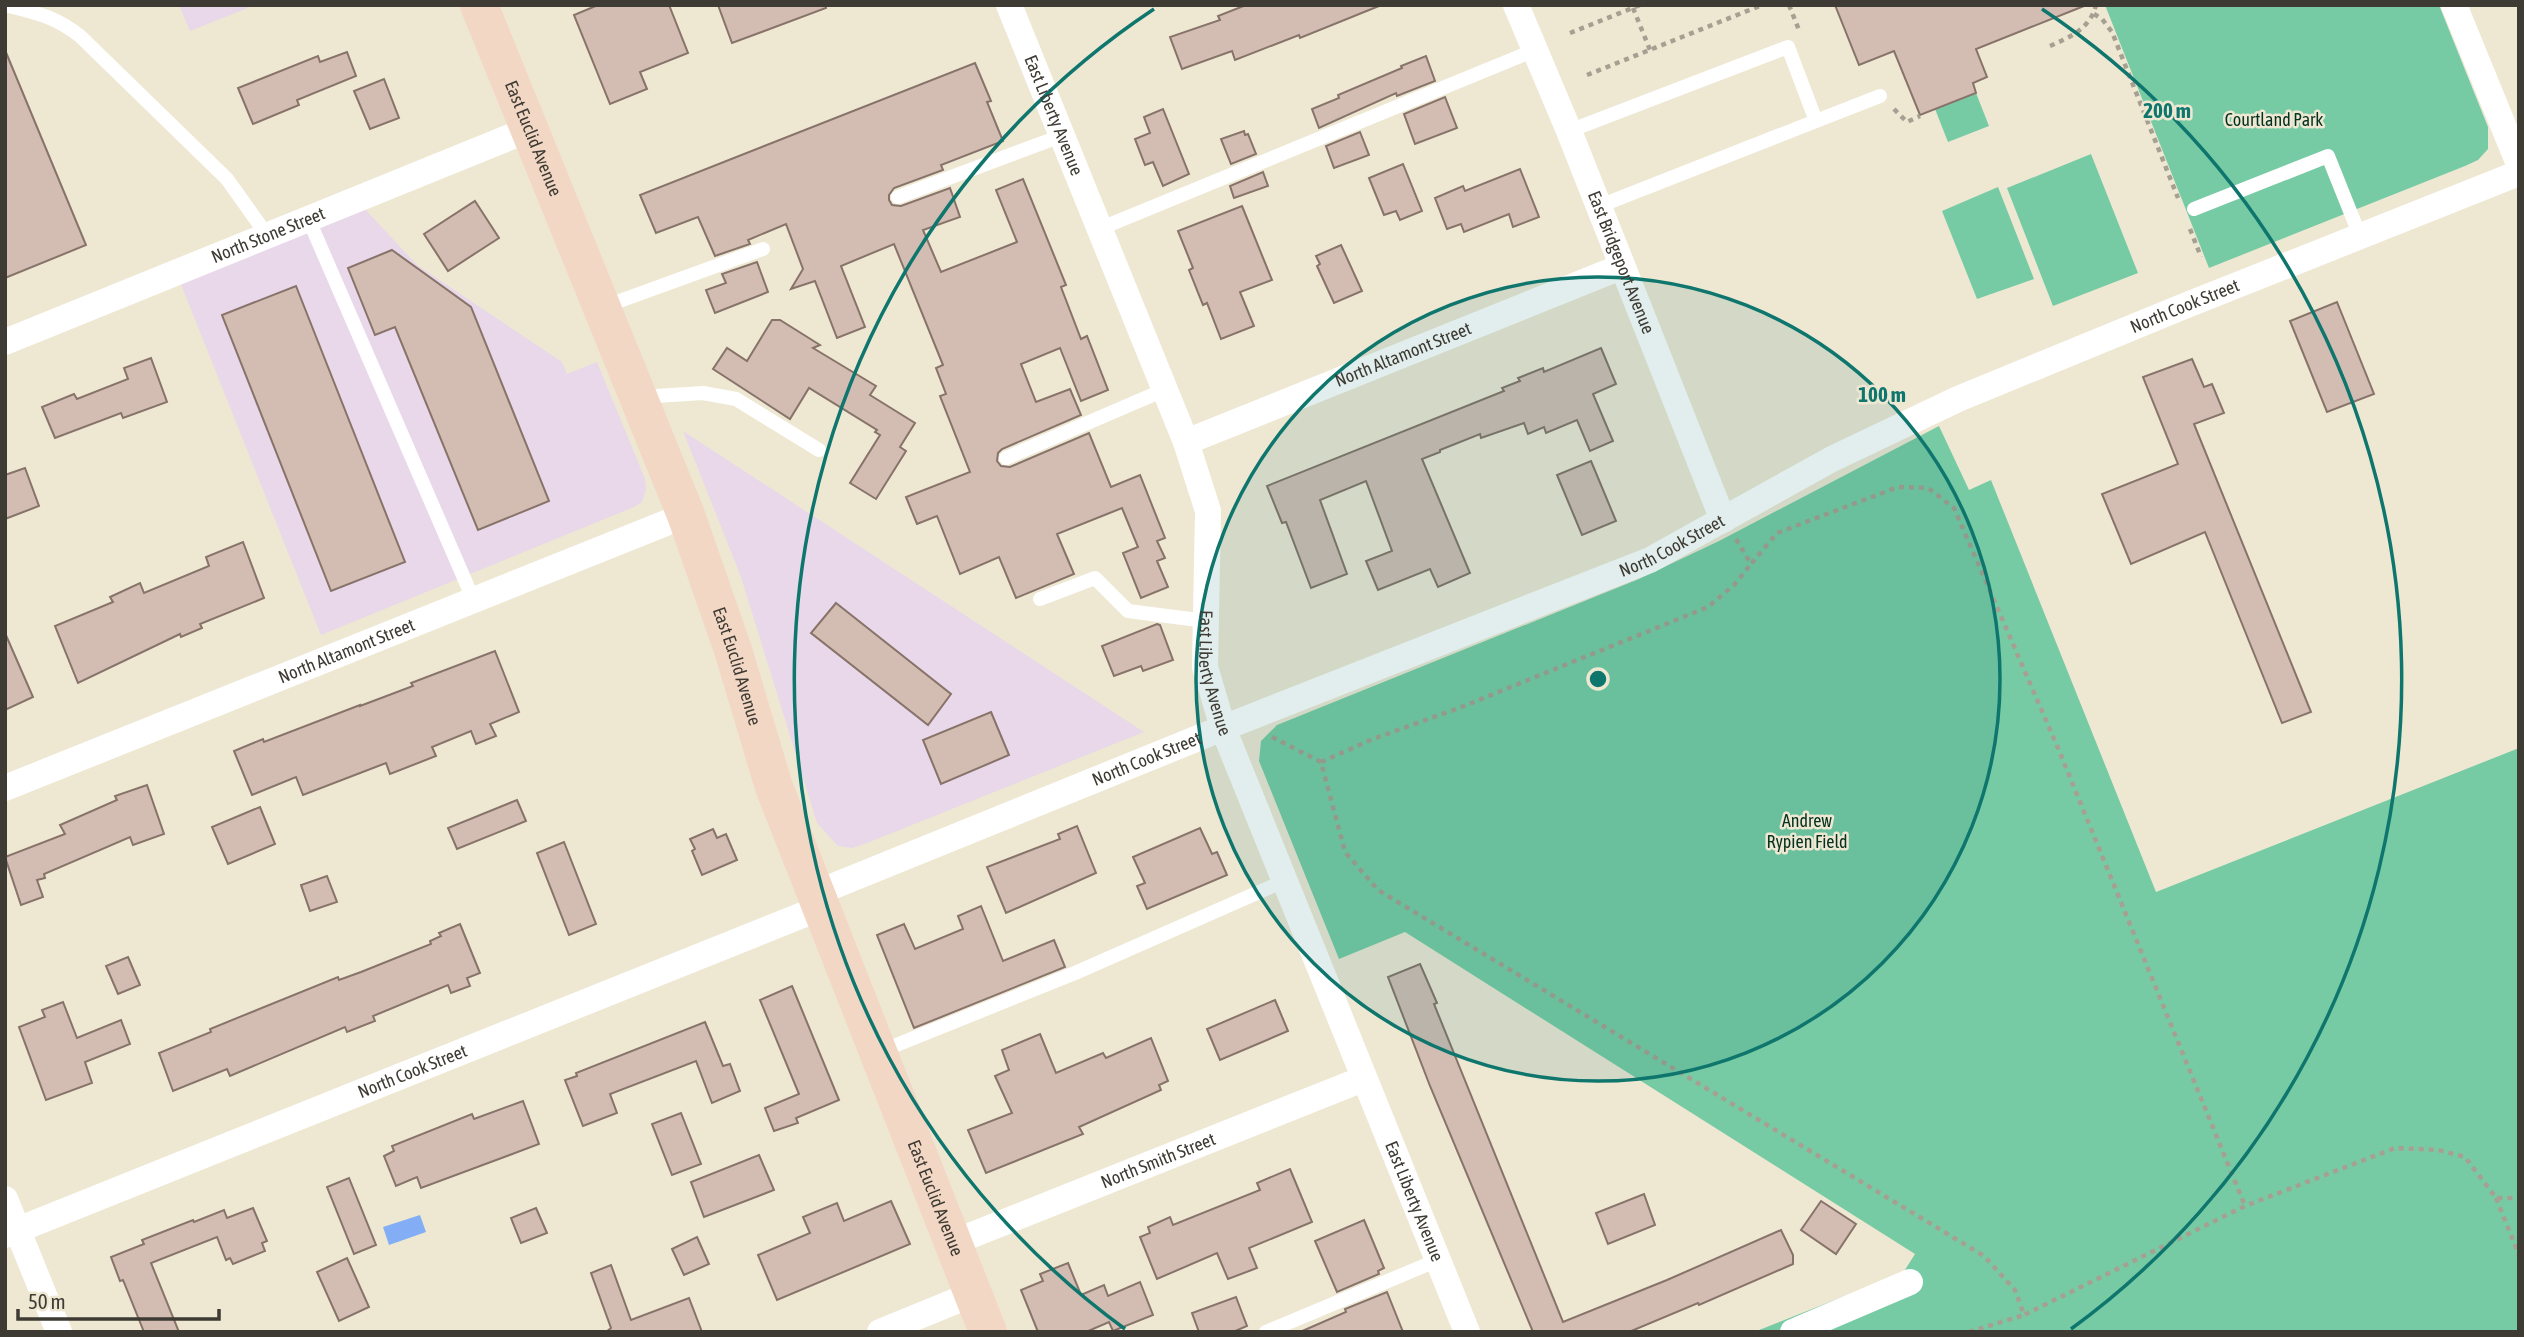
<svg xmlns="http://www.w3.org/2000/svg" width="2524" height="1337" font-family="'Asap Condensed',sans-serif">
<rect width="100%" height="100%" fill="#eee8d3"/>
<g fill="#e8d8ea">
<polygon points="179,5 255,5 190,31"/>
<polygon points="364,208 417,265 562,362 567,374 597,362 645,479 646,489 642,502 634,507 321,635 180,282"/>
<polygon points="683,431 1144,732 867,843 852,848 838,846 817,823 741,577"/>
</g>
<g fill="#77cba4">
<polygon points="2105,5 2439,5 2488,127 2488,149 2478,160 2465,166 2209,268"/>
<polygon points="1976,93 1989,126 1948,142 1935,109"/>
<polygon points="2091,154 2138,273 2053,306 2007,188"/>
<polygon points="1998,187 2034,279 1977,299 1942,211"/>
<polygon points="1939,426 1969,490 1991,480 2156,892 2519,748 2519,1332 1754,1332 1903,1273 1915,1254 1405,932 1339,959 1259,761 1261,741 1277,725 1639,579 1719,541"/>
</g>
<polygon fill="#83aef5" points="420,1215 426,1232 389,1245 383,1227"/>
<g fill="#d3bdb3" stroke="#877369" stroke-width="2">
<polygon points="598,5 669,5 688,53 640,72 647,89 610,104 574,15"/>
<polygon points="718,5 825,5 826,8 732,43"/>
<polygon points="1246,5 1379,5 1379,6 1300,38 1299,35 1235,60 1232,51 1182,69 1170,37 1220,20 1218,16"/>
<polygon points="1835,5 2084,5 2084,6 1976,49 1987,77 1973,83 1976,93 1920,115 1894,51 1859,65"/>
<polygon points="5,50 86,245 5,278"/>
<polygon points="347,52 356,76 297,100 299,105 253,124 238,88 318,56 320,62"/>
<polygon points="1426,56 1435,81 1397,96 1396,93 1319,128 1312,109 1339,98 1338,95 1402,68 1401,66"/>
<polygon points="975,63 991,101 987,102 1003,141 941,165 943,170 894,188 889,195 889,200 892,205 901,206 950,188 960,217 923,230 941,272 1017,242 996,190 1023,179 1066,285 1061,287 1081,339 1087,336 1108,390 1081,401 1060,348 1021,364 1036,402 1070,389 1081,415 1002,449 998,453 997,461 1001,466 1010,467 1089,433 1111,487 1140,475 1165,538 1157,541 1165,558 1157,561 1168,587 1141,598 1123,553 1138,547 1122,508 1057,534 1074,574 1016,598 999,557 960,574 937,516 917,524 906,497 970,472 940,396 946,394 936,368 943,365 894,244 841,266 865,327 837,338 815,281 791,289 803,269 786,224 748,240 750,244 715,256 698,217 656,233 640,195"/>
<polygon points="384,79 399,118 370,129 354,91"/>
<polygon points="1445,97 1457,128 1415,144 1404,114"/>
<polygon points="1163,109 1189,174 1163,186 1153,162 1145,165 1135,139 1150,133 1144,117"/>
<polygon points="1244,131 1245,135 1248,134 1256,154 1231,164 1221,139"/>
<polygon points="1360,132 1369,155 1334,168 1326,146"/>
<polygon points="1403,164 1422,211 1400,220 1396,211 1384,215 1369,178"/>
<polygon points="1520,169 1539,217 1513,227 1509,214 1464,232 1461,224 1447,229 1435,198 1463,186 1465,191"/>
<polygon points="1263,172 1268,186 1234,198 1230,186"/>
<polygon points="475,201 499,238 448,271 424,234"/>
<polygon points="1242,206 1272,280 1240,292 1254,326 1221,339 1207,303 1203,305 1189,270 1193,268 1178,231"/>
<polygon points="1341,245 1362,291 1334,303 1317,266 1320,264 1316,256"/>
<polygon points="392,250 471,307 549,501 478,530 395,327 375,335 348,268"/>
<polygon points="757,262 768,292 715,313 706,290 726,283 722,274"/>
<polygon points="296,286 405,562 331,591 222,315"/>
<polygon points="2337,302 2374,394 2327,412 2290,321"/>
<polygon points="772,320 780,320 820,345 813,348 876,386 870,395 915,423 900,447 906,451 876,499 850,483 880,435 875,432 877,430 809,388 790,419 713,369 727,348 747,361"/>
<polygon points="1601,348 1616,384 1593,394 1613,441 1590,451 1577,420 1546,433 1544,427 1528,434 1524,423 1481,438 1480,434 1440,450 1440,452 1422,459 1470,573 1438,587 1430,569 1378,590 1366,561 1392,551 1366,481 1320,500 1347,574 1311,588 1286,522 1282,523 1267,486 1504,391 1502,388 1520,381 1518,378 1543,368 1544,372"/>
<polygon points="151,358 167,402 123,418 121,413 55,438 42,407 74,394 77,399 128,379 124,368"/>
<polygon points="2192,359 2204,387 2212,384 2224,413 2194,424 2311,712 2282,723 2205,532 2131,564 2102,494 2178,464 2143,377"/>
<polygon points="1591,461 1616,521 1582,535 1557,475"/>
<polygon points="25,468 39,506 5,519 5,475"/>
<polygon points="243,542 264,598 200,624 202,628 181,637 180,634 78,683 55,626 113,602 110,597 140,583 144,593 209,566 206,557"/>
<polygon points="836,603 951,694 928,725 811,633"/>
<polygon points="1157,624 1160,625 1173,660 1143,671 1141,666 1114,676 1102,646"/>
<polygon points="5,633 33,697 5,710"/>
<polygon points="495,651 519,712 490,724 496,736 476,744 471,731 432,747 436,756 390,774 386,763 303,795 296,777 252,795 234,751 263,739 264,742 360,705 360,706 413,686 411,683"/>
<polygon points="991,712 1009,755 941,784 923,740"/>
<polygon points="147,785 164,834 133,845 130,837 44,874 45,878 37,880 43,897 21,905 5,857 65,834 60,825 117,800 115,796"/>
<polygon points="517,800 526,821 457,849 448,828"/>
<polygon points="260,807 275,844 228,864 212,827"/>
<polygon points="1077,826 1096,873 1006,913 987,867 1060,839 1058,834"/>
<polygon points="1200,828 1212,854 1217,852 1227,875 1147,909 1137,886 1145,883 1133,857"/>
<polygon points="713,829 717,838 726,834 737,860 702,875 692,851 695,849 690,839"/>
<polygon points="564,842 596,924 569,935 537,853"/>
<polygon points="327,876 337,902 310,911 301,885"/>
<polygon points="981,906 1003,961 1054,940 1065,967 914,1028 877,935 904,924 915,949 963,929 958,916"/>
<polygon points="460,924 480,973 467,978 470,986 451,993 448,985 373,1016 375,1021 347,1032 345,1027 230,1076 227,1069 173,1091 159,1053 211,1032 210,1029 338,977 339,980 361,972 431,944 430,941 441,936 439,933"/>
<polygon points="128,957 140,985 118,994 106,966"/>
<polygon points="1420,964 1437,1003 1434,1004 1563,1322 1667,1280 1781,1230 1793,1255 1793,1264 1699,1305 1698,1303 1629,1332 1533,1332 1430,1086 1388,977"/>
<polygon points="792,986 839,1100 796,1118 798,1123 774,1131 765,1108 799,1094 760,1000"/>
<polygon points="1275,1000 1288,1031 1220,1060 1207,1029"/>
<polygon points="63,1002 77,1038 121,1020 130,1044 85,1062 92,1083 46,1100 19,1027 45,1017 42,1010"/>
<polygon points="705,1022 723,1066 730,1064 740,1091 712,1103 696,1061 610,1094 617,1113 583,1126 565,1080 577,1076 576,1073"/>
<polygon points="1040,1034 1056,1073 1103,1053 1106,1058 1151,1038 1168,1081 1159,1085 1161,1090 1079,1127 1083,1134 986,1173 968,1130 1012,1113 995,1076 1009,1070 1002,1050"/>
<polygon points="523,1101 539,1144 421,1188 417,1177 396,1186 384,1156 394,1151 392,1146 472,1114 474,1119"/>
<polygon points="681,1113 701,1164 672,1175 652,1124"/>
<polygon points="759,1155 774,1190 704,1217 691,1182"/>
<polygon points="1290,1169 1312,1222 1249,1248 1257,1268 1228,1279 1217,1253 1157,1279 1140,1237 1150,1233 1148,1227 1170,1217 1173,1225 1260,1190 1257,1183"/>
<polygon points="349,1178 376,1245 354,1254 327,1187"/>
<polygon points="1644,1194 1655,1225 1608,1244 1596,1213"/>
<polygon points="891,1201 910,1244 777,1300 758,1255 810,1233 803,1217 837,1203 844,1221"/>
<polygon points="1821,1201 1856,1224 1836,1254 1801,1230"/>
<polygon points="253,1208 267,1241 262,1243 265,1251 233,1264 230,1258 226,1260 217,1237 151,1263 179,1332 144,1332 123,1280 120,1281 111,1257 144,1244 142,1240 193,1220 194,1222 224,1210 227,1218"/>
<polygon points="536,1208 547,1233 521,1243 511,1218"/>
<polygon points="1364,1220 1384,1268 1378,1271 1379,1274 1337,1292 1315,1241"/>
<polygon points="697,1237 709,1264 684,1275 672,1249"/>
<polygon points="347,1258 369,1307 339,1321 317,1272"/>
<polygon points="1068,1263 1081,1295 1104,1285 1108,1296 1140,1282 1153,1315 1113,1331 1109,1322 1086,1332 1038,1332 1021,1290 1043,1281 1040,1274"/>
<polygon points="611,1265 631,1320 689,1298 702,1332 606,1332 611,1328 591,1273"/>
<polygon points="1387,1292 1403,1332 1300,1332 1346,1312 1345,1309"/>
<polygon points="1236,1297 1247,1326 1233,1332 1199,1332 1192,1313"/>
</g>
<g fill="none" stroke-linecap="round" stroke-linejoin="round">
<g stroke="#a5a091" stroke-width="4.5" stroke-dasharray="5 5" stroke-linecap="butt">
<polyline points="1789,5 1799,30"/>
<polyline points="1633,8 1650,50"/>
<polyline points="2094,14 2102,19 2112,32 2178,198"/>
<polyline points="1570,33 1640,5"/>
<path d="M2050,46C2070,37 2090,29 2096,5"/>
<polyline points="1587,75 1762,5"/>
<polyline points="1894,109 1907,122 1920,116"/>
<polyline points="2190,229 2201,257"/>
<polyline points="1736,539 1751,564 1777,533 1898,487 1928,488 1954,508 2058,748 2245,1206"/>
<polyline points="1272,737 1321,762 1345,852 1378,890 1984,1256 2015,1290 2024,1315 2245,1206 2395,1148 2438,1150 2465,1157 2496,1198 2519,1198"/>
<polyline points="1321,762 1373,739 1459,708 1708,607 1734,585 1751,564"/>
<polyline points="2496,1198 2519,1255"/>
<polyline points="1969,1332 2024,1315"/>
</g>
<g stroke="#fff" stroke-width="14">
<path d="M5,5C36,13 54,16 80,36L227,179L267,235"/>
<polyline points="1816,121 1880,96"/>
<polyline points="1569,131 1788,47 1816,121 1597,207"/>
<polyline points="898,197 1061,136"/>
<polyline points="2194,209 2328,156 2360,236"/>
<polyline points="308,218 474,601"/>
<polyline points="1099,229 1535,50"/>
<polyline points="603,307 763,249"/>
<polyline points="640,397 703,393 736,399 819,450"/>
<polyline points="1006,458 1164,390"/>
<polyline points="1040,599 1095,578 1128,611 1206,621"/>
<polyline points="879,1052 1075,973 1284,881"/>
<polyline points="1266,1332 1438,1260"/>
</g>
<g stroke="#fff" stroke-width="26">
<path id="s1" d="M1009,5L1186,442L1208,511L1205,667L1223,728L1467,1332"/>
<path id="s2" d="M1516,5L1569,131L1723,520"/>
<polyline points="2454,5 2519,164"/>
<path id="s3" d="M5,342L530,129"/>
<path id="s4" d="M1186,442L1621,267"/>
<path id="s5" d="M5,788L686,515"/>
<path id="s6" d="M814,894L1223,728L1650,560L1832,459L1958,399L2182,307L2519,173"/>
<polyline points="5,1199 59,1332"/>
<path id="s7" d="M5,1235L820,908"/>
<path id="s8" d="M952,1243L1363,1079"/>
<polyline points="880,1332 973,1294"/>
<polyline points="1793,1332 1910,1282"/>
</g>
<path stroke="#f3d7c5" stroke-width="38" id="s9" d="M479,5L686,515L733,650L774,787L988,1332"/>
</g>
<circle cx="1598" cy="679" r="402" fill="#0f766e" fill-opacity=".12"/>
<g fill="none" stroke="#0f766e" stroke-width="3.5">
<circle cx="1598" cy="679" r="402"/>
<path d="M1125 1329A804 804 0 0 1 1154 9M2042 9A804 804 0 0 1 2071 1329"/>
</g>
<g text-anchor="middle" stroke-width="5" stroke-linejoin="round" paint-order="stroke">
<g font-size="18" fill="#3d3b33" stroke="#eee8d3">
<text dy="6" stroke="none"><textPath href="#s1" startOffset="119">East Liberty Avenue</textPath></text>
<text dy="6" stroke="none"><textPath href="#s9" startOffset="144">East Euclid Avenue</textPath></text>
<text dy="6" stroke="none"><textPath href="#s3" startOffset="284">North Stone Street</textPath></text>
<text dy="6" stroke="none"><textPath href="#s2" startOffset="278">East Bridgeport Avenue</textPath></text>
<text dy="6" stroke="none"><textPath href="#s6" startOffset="1493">North Cook Street</textPath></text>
<text dy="6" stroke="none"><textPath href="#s4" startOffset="234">North Altamont Street</textPath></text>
<text dy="6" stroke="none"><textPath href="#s6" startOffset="926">North Cook Street</textPath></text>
<text dy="6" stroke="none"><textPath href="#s5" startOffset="368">North Altamont Street</textPath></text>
<text dy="6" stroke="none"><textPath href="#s9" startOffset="710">East Euclid Avenue</textPath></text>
<text dy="6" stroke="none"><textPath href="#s1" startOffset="707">East Liberty Avenue</textPath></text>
<text dy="6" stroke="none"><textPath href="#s6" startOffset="359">North Cook Street</textPath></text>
<text dy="6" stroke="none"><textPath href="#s7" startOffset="439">North Cook Street</textPath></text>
<text dy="6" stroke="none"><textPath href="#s8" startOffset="222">North Smith Street</textPath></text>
<text dy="6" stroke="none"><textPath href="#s9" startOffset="1278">East Euclid Avenue</textPath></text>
<text dy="6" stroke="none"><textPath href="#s1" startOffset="1274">East Liberty Avenue</textPath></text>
</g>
<g font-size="18" fill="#043220" stroke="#eee8d3">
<text x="2274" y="126">Courtland Park</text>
<text x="1807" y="827">Andrew<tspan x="1807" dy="21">Rypien Field</tspan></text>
</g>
</g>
<circle cx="1598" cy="679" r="10" fill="#0f766e" stroke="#eee8d3" stroke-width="3.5"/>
<g font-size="21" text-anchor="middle" font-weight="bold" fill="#0f766e" stroke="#eee8d3" stroke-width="5" stroke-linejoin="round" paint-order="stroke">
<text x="2167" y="118">200 m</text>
<text x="1882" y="402">100 m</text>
</g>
<rect width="2524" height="1337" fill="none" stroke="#3d3b33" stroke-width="14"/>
<path d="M18 1309v10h201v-10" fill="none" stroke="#3d3b33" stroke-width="3.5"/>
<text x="28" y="1309" font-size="21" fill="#3d3b33" stroke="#eee8d3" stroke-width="5" paint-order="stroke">50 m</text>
</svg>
